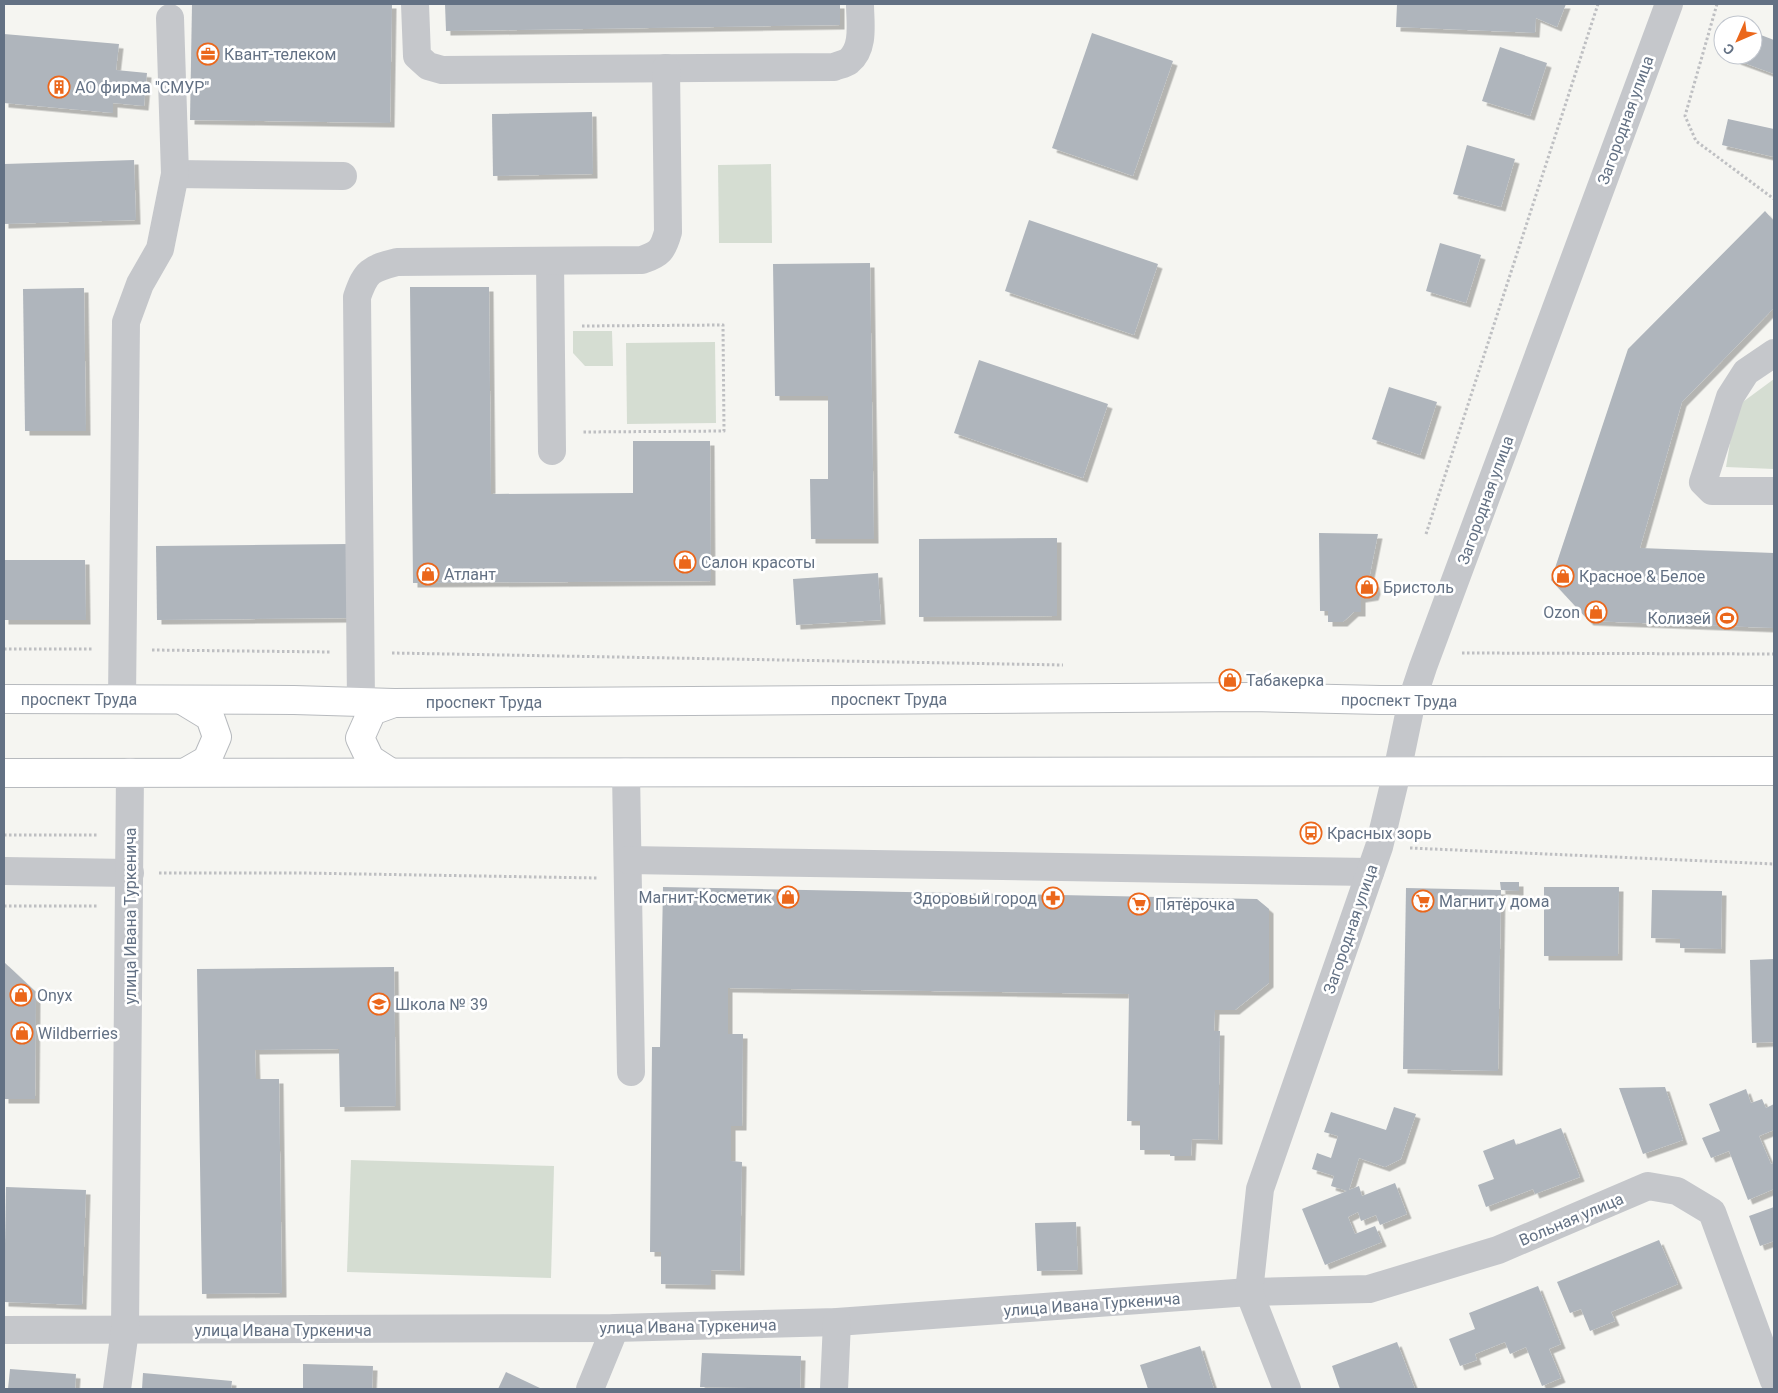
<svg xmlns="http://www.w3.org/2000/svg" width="1778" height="1393" font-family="Roboto,sans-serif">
<defs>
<filter id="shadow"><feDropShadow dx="4.5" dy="4.5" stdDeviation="0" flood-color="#0004"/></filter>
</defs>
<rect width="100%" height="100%" fill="#f5f5f1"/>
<g fill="#d5ddd2">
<polygon points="771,164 772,243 719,243 718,165"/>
<polygon points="573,331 612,331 613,366 585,366 573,353"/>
<polygon points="715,342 716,423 627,424 626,343"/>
<polygon points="1774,379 1774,469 1726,467 1736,407"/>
<polygon points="351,1160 554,1166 551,1278 347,1272"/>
</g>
<g fill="#afb5bc" filter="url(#shadow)">
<polygon points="192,4 392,4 390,123 190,120"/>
<polygon points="445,4 840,4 840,25 446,31"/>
<polygon points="1397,4 1566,4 1557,27 1536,18 1535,33 1396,27"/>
<polygon points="1753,32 1774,40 1774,74 1736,60 1737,55 1753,55"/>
<polygon points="1092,33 1173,61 1133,176 1052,148"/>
<polygon points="4,34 119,44 116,70 147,73 144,106 113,103 113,113 4,103"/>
<polygon points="1500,47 1547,63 1530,116 1482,101"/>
<polygon points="592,112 593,174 493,176 492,114"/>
<polygon points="1728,119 1774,129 1774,157 1722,145"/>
<polygon points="1467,145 1515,159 1501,207 1453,194"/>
<polygon points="134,160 136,220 4,224 4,164"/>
<polygon points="1765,211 1774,221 1774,308 1682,402 1640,548 1774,553 1774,628 1589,621 1551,580 1628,349"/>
<polygon points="1029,220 1158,264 1134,335 1005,291"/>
<polygon points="1440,243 1481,255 1466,303 1426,291"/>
<polygon points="870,263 874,539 811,539 810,479 828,479 828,396 775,396 773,264"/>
<polygon points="410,287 489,287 491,494 633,493 633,441 710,441 711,581 413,583"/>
<polygon points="84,288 86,431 25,431 23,289"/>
<polygon points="979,360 1108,404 1083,478 954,433"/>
<polygon points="1389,387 1437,402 1420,455 1372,439"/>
<polygon points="1319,533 1378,534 1369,579 1375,583 1376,590 1374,596 1361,598 1361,612 1354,612 1343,622 1328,622 1328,611 1320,611"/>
<polygon points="1057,538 1057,616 919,617 919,539"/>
<polygon points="348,544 349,618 157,620 156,546"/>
<polygon points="4,560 85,560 86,620 4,620"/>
<polygon points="878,573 881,620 796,625 793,579"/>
<polygon points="1500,882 1519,882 1519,891 1501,890"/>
<polygon points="663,887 1257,899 1269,909 1269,983 1235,1010 1215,1010 1214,1031 1220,1031 1218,1140 1192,1139 1191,1156 1170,1156 1170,1150 1140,1150 1140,1121 1127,1121 1129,994 728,988 728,1034 743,1034 742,1126 731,1126 731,1161 742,1162 740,1271 711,1270 711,1285 661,1284 661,1252 650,1252 652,1047 660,1047"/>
<polygon points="1544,887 1619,887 1618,956 1544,956"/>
<polygon points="1406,888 1501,890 1498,1071 1403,1069"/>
<polygon points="1652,890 1722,891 1721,949 1680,948 1680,939 1651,938"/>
<polygon points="1774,959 1774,1042 1752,1043 1750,960"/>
<polygon points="4,962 36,992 35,1099 4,1099"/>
<polygon points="394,967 396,1106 340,1107 339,1049 255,1050 256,1079 279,1079 282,1293 202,1294 197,969"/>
<polygon points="1665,1087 1683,1140 1643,1154 1619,1088"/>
<polygon points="1746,1089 1751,1103 1762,1099 1766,1108 1774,1104 1774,1130 1759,1136 1771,1164 1774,1163 1774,1189 1748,1200 1729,1151 1711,1158 1702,1138 1720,1131 1709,1104"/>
<polygon points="1394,1107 1416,1114 1401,1159 1385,1167 1359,1158 1349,1190 1359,1186 1362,1196 1395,1183 1407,1214 1380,1225 1376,1215 1361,1221 1358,1212 1348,1217 1355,1234 1375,1226 1382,1242 1325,1265 1302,1209 1347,1191 1331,1186 1334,1176 1312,1169 1317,1153 1331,1158 1338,1136 1324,1132 1331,1112 1386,1130"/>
<polygon points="1561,1128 1580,1177 1535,1194 1533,1189 1486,1207 1478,1185 1494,1179 1483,1151 1514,1139 1516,1145"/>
<polygon points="6,1187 86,1190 82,1305 4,1302"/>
<polygon points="1774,1207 1774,1241 1760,1246 1749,1216"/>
<polygon points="1076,1222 1078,1270 1037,1271 1035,1223"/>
<polygon points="1659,1240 1678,1284 1611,1312 1615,1321 1590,1331 1581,1309 1570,1313 1557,1282"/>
<polygon points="1538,1286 1561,1344 1549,1349 1561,1378 1542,1386 1526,1347 1510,1354 1505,1342 1475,1354 1477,1360 1460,1366 1449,1339 1475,1329 1469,1313"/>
<polygon points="1397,1342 1415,1389 1340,1389 1332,1366"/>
<polygon points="1200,1346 1214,1389 1148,1389 1140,1365"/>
<polygon points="702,1353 801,1356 800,1389 700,1387"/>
<polygon points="303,1364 373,1366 372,1389 303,1389"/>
<polygon points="10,1369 76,1374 75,1389 8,1389"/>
<polygon points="506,1372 542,1389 498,1389"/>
<polygon points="143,1373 232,1381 231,1389 142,1389"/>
</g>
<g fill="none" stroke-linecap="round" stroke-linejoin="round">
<g stroke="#b7babe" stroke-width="30">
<g id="major">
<polyline points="4,699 294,700 394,703 1252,697 1380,700 1774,700"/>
<polyline points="182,700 210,717 217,737 207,760 186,772"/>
<polyline points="390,772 370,759 360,738 372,711 394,703"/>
<polyline points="4,773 1774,771"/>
</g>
</g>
<g stroke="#bebfc2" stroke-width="3" stroke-dasharray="2.5 2.5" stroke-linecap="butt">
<polyline points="1717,4 1685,116 1696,141 1774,199"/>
<polyline points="582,326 723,325 724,431 583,432"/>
<polyline points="1426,534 1598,4"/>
<polyline points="4,649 93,649"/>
<polyline points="152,650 331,652"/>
<polyline points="392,653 1063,665"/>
<polyline points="1462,653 1774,654"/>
<polyline points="4,835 98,835"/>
<polyline points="1410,848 1774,864"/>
<polyline points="159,873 302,873 598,878"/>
<polyline points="4,906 99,906"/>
</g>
<g stroke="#c5c7cb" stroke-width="28">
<path d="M415,4L417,56L428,66L442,70L834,67C839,65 845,64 849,61C865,48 860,22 860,4"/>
<polyline points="175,174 343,176"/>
<polyline points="550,261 552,451"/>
<polyline points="1774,353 1746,372 1730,397 1703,482 1712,491 1774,491"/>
<polyline points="122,699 126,322 140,284 160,249 175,174 170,18"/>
<path d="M361,701L357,297C366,271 370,269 397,262L642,260C660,254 663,250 668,232L666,68"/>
<polyline points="626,772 631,1072"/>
<polyline points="628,860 1370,872"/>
<polyline points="4,871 130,873"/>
<polyline points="4,1330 615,1328 837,1322 1249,1292 1369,1289 1498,1250 1648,1186 1677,1191 1712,1212 1774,1381"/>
<polyline points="117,1389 125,1330 130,772"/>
<polyline points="590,1389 615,1328"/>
<polyline points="834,1389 837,1322"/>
<polyline points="1287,1389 1249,1292 1260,1189 1379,847 1397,772 1412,700 1423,667 1669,4"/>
</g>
<use href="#major" stroke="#fff" stroke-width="28"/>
</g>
<defs>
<g id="office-ring" transform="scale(1.125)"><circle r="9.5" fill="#fff" stroke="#eb671b" stroke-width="1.5"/><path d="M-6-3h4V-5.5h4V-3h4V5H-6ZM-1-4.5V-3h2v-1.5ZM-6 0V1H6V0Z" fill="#eb671b"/></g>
<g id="building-ring" transform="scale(1.125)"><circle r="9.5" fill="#fff" stroke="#eb671b" stroke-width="1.5"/><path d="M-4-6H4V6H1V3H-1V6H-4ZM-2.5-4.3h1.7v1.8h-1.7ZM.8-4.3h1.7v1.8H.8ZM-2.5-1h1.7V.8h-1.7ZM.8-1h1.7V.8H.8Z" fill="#eb671b"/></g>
<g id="shop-ring" transform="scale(1.125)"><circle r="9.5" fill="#fff" stroke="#eb671b" stroke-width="1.5"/><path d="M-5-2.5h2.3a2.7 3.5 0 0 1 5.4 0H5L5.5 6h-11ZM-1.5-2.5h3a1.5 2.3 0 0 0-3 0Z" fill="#eb671b"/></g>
<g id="stadium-ring" transform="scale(1.125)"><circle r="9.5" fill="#fff" stroke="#eb671b" stroke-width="1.5"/><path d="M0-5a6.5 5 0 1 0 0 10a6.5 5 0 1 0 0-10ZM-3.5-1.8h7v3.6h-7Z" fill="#eb671b"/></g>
<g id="bus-ring" transform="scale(1.125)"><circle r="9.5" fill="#fff" stroke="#eb671b" stroke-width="1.5"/><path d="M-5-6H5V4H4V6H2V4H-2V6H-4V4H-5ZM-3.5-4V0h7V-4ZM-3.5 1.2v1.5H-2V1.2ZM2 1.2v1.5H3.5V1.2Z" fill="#eb671b"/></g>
<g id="pharmacy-ring" transform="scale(1.125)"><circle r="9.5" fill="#fff" stroke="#eb671b" stroke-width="1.5"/><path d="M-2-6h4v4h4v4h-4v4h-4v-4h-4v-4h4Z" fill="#eb671b"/></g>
<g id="supermarket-ring" transform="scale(1.125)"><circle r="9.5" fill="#fff" stroke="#eb671b" stroke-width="1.5"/><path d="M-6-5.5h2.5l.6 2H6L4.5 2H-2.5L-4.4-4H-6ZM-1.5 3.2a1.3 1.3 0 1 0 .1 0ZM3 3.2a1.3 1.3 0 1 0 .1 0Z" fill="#eb671b"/></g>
<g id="school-ring" transform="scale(1.125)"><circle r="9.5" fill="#fff" stroke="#eb671b" stroke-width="1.5"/><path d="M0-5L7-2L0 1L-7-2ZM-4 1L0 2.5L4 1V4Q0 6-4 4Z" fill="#eb671b"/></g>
</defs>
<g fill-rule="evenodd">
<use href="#office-ring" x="208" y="54"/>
<use href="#building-ring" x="59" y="87"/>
<use href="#shop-ring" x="685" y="562"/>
<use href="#shop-ring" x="428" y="574"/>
<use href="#shop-ring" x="1563" y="576"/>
<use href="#shop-ring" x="1367" y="587"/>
<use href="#shop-ring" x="1596" y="612"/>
<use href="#stadium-ring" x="1727" y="618"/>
<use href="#shop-ring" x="1230" y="680"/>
<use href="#bus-ring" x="1311" y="833"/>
<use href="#shop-ring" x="788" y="897"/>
<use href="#pharmacy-ring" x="1053" y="898"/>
<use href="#supermarket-ring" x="1423" y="901"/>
<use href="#supermarket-ring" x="1139" y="904"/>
<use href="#shop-ring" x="21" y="995"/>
<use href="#school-ring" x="379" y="1004"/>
<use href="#shop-ring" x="22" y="1033"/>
</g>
<g text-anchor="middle" stroke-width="5" stroke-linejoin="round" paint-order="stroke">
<g font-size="16" fill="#637184" stroke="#fff" text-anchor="start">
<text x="224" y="60">Квант-телеком</text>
<text x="75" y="93">АО фирма "СМУР"</text>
<text x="701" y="568">Салон красоты</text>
<text x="444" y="580">Атлант</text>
<text x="1579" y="582">Красное &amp; Белое</text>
<text x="1383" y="593">Бристоль</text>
<text x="1580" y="618" text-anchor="end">Ozon</text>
<text x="1711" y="624" text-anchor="end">Колизей</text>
<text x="1246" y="686">Табакерка</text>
<text x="1327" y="839">Красных зорь</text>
<text x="772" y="903" text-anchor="end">Магнит-Косметик</text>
<text x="1037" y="904" text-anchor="end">Здоровый город</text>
<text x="1439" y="907">Магнит у дома</text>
<text x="1155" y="910">Пятёрочка</text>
<text x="37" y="1001">Onyx</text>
<text x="395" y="1010">Школа № 39</text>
<text x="38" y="1039">Wildberries</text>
</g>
<g font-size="16" fill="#637184" stroke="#fff">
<text transform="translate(1625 120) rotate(-70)" y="6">Загородная улица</text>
<text transform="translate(1485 500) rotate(-70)" y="6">Загородная улица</text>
<text x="79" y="705">проспект Труда</text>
<text x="889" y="705">проспект Труда</text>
<text transform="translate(1399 700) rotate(1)" y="6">проспект Труда</text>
<text x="484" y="708">проспект Труда</text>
<text transform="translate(130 916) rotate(-90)" y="6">улица Ивана Туркенича</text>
<text transform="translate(1350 929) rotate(-71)" y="6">Загородная улица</text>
<text transform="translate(1571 1219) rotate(-23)" y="6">Вольная улица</text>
<text transform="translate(1092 1304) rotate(-4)" y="6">улица Ивана Туркенича</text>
<text transform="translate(688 1326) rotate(-1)" y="6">улица Ивана Туркенича</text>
<text x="283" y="1336">улица Ивана Туркенича</text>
</g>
</g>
<rect width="1778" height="1393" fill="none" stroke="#637184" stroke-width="10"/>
<g transform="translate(1738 40) rotate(225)"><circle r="24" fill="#ffffff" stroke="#c1c6ce"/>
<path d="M0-4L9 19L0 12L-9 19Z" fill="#eb671b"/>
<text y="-8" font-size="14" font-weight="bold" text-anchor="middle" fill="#637184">С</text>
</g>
</svg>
